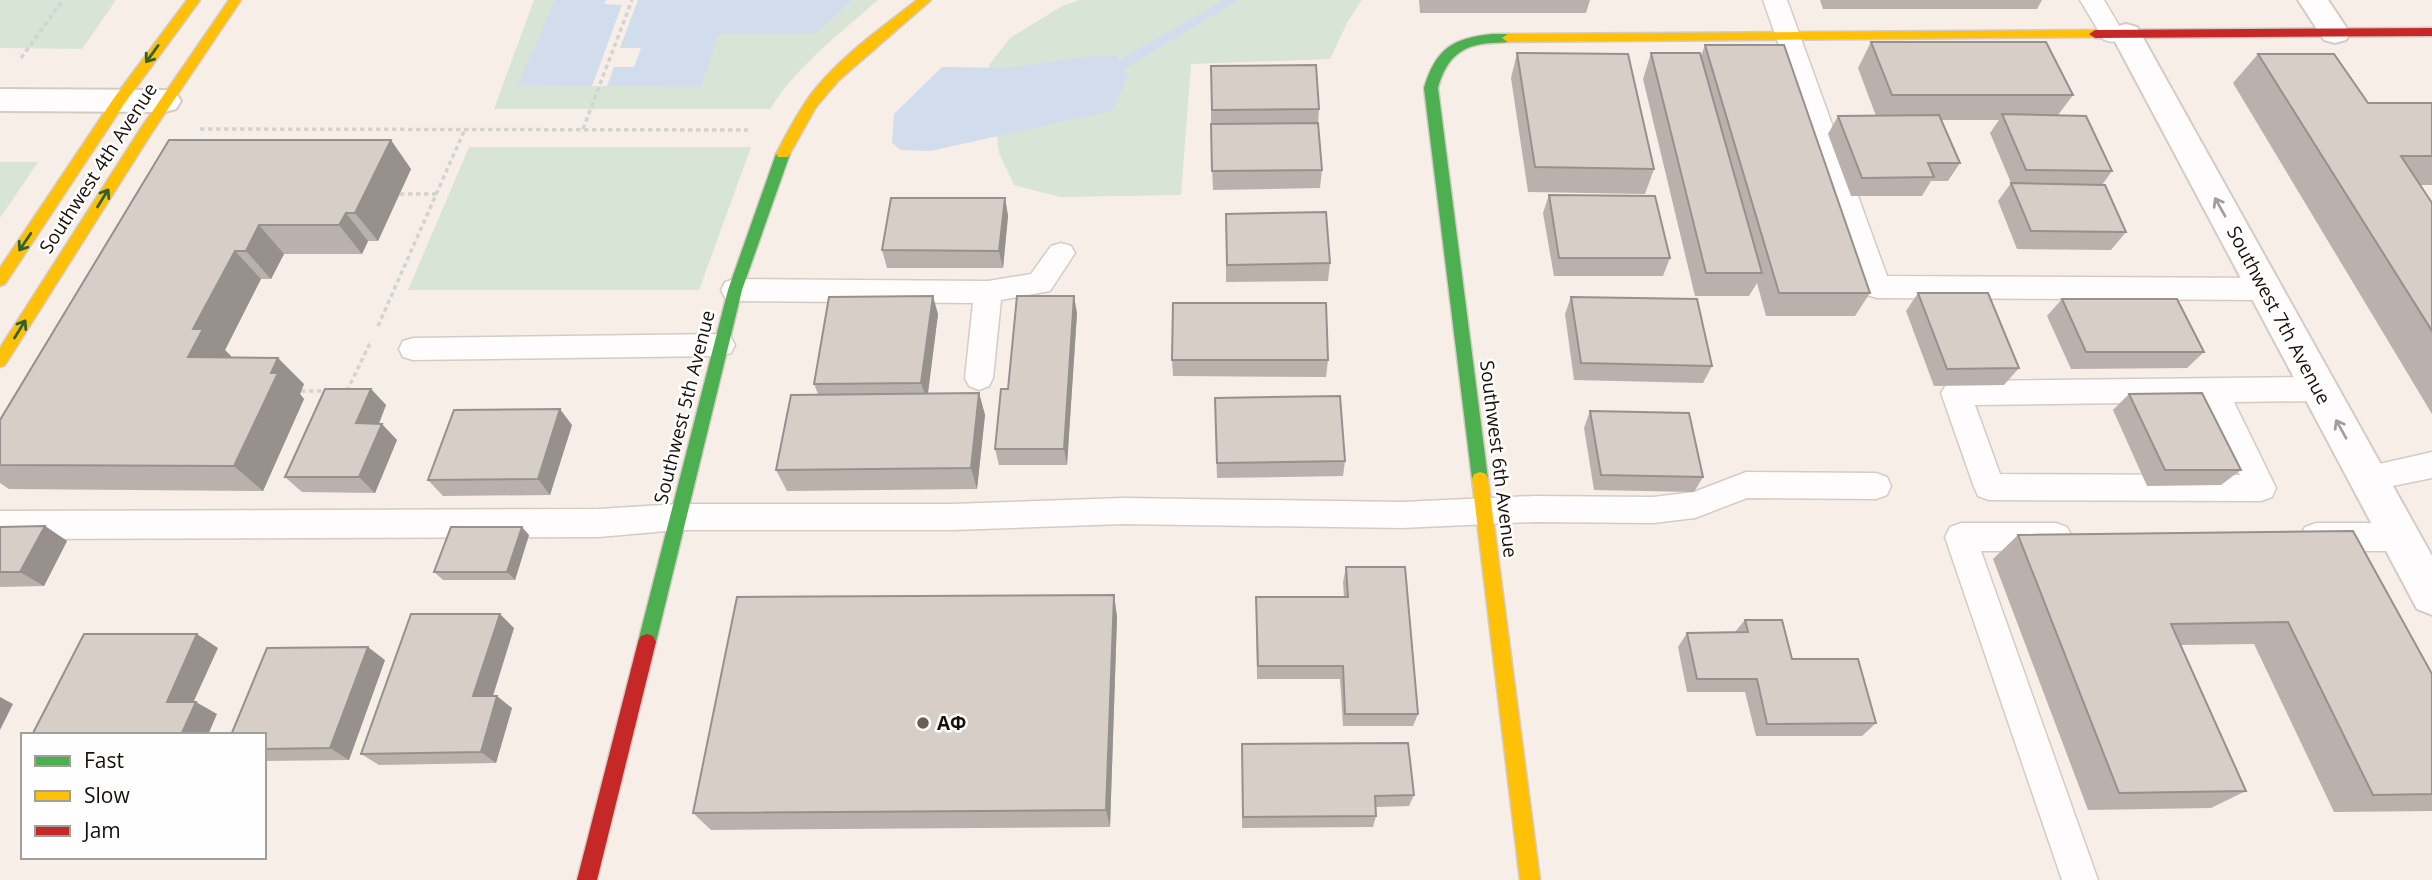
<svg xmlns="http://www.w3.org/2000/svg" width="2432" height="880" font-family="'Open Sans',sans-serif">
<rect width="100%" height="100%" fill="#f8eee8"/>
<g fill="#d8e4d6">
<polygon points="0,0 116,0 82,49 0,48"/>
<path d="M534,0H878C839,34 798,65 770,109H494Z"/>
<polygon points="1080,0 1362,0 1347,23 1330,59 1191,64 1181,195 1060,197 1014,185 999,153 989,65 1010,38 1064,5"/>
<polygon points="469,147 751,147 699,290 408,290"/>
<polygon points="0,162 38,162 0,218"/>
</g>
<g fill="#d1dced">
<polygon points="555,0 852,0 815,34 718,34 701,87 518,85"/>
<polygon points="1116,55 1128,76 1112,111 930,151 901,150 892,143 894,114 942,67 1010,68 1076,58"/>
</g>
<polygon fill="#f8eee8" points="606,0 638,0 620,48 641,48 634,67 614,67 607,86 592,86 622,5 604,4"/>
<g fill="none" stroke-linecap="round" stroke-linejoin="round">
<polygon fill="#d1dced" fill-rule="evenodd" points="1224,0 1239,0 1126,68 1116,68 1116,62"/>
<g stroke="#d5cbc4" stroke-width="3">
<g id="lane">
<polygon points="1763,0 1787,0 1887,276 2265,278 2275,281 2279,289 2275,297 2265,300 1877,298 1867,295"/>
<polygon points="2080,0 2104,0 2124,34 2120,40 2112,42 2104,40"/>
<polygon points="1061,243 1071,246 1075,253 1050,291 1001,300 993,378 989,386 979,390 969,386 965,378 973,303 735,301 725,298 721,290 725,282 735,279 988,281 1031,274 1051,246"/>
<polygon points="721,334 731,337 735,345 731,353 721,356 413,360 403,357 399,349 403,341 413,338"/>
<path d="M2319,377L2329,381L2334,389L2329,397L2319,401L2234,402L2276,488L2272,497L2261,501L1989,500L1978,496L1974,487L1941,393L1946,385L1956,381ZM2205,402L2240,475L2000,474L1975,405Z"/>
<polygon points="2432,452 2432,478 2368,491 2357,487 2353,478 2357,469"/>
<polygon points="1746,472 1876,473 1887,477 1891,486 1887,495 1876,499 1747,498 1695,518 1653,523 1534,522 1402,528 1123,524 952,530 678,530 599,537 0,539 0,511 599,509 678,504 952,504 1123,498 1402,502 1534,496 1653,497 1694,492"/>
<polygon points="1961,523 2056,523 2067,527 2072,537 2067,547 2056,551 1981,551 2098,880 2062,880 1945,537 1950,527"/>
<polygon points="2316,523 2399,523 2410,527 2415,537 2410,547 2399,551 2316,551 2305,547 2300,537 2305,527"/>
</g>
</g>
<g stroke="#d5cbc4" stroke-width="4">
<g id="street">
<polygon points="2298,0 2328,0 2350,33 2346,40 2335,43 2324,40"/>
<polygon points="2126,24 2137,27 2141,34 2432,556 2432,615 2417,609 2111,34 2115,27"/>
<polygon points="0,89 165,90 176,93 181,101 176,109 165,112 0,111"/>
</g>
</g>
<g stroke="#d5cbc4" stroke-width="3">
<g id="fast">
<path d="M1493,34H1508L1514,38C1508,44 1502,42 1493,43C1462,44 1446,58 1438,88L1488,479L1486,484L1480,486L1474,484L1472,479L1424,88C1436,48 1453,38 1493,34Z"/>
<polygon points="783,149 790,154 742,290 656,642 653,648 647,650 641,648 638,642 728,290 776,154"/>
</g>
</g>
<g stroke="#d5cbc4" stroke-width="3">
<g id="slow">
<polygon points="187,0 200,0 124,104 5,284 0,286 0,268 114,98"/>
<polygon points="229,0 241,0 151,134 5,365 0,367 0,348 141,128"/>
<path d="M917,0H931L839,80L816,107L788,157H778L776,154C787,133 798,112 812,93C841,56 880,29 917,0Z"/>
<polygon points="2095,30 2101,34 2099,37 1508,42 1502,38 1508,34"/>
<polygon points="1480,472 1486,474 1488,479 1540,880 1520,880 1472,479 1474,474"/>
</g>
</g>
<g stroke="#d5cbc4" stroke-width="3">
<g id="jam">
<polygon points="2432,28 2432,36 2095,38 2089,34 2095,30"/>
<polygon points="647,634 653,636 656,642 597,880 577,880 638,642 641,636"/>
</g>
</g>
<g stroke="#d5d2d0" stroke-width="3.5" stroke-dasharray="4.5 3.5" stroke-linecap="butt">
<polyline points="21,58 63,0"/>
<polyline points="200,129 748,130"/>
<polyline points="583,129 632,0"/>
<polyline points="400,194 436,194"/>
<polyline points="378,326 465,129"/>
<polyline points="301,391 327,391"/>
<polyline points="347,391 371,341"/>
</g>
<use href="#lane" fill="#fefcfc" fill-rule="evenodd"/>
<use href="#street" fill="#fefcfc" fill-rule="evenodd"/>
<use href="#fast" fill="#4caf50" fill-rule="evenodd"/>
<use href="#slow" fill="#ffc107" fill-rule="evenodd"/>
<use href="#jam" fill="#c62828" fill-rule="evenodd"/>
</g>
<g fill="#bab1ac">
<polygon points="1419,0 1590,0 1586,13 1420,13"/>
<polygon points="1820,0 2042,0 2037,9 1823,9"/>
<polygon points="1871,42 2073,95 2058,115 2112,171 2102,185 2126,232 2111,250 2017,249 1998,201 2011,183 1990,133 1999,120 1941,120 1960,163 1948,181 1931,181 1922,196 1851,196 1828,134 1838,116 1876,116 1858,68"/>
<polygon points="1705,45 1870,293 1855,316 1766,316 1757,283 1749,296 1695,296 1643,79 1651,53 1701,56"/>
<polygon points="1517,53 1654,169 1645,194 1528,192 1511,78"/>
<polygon points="2258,54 2368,103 2432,103 2432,185 2420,185 2432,203 2432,414 2233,83"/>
<polygon points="1211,66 1319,109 1318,125 1322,170 1320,188 1213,190 1211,142"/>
<polygon points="169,140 411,169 378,241 368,241 362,254 284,254 271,279 261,279 225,350 231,356 230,358 304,384 300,394 304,399 263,491 9,489 0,483 0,420"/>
<polygon points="1549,195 1670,258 1663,276 1554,276 1543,213"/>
<polygon points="1005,198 1008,216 1003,268 887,268 882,250"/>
<polygon points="1226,214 1330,263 1328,281 1226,282"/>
<polygon points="1918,293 2019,368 2004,385 1934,386 1906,311"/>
<polygon points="1571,297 1712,366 1703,383 1574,380 1565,314"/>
<polygon points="2062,299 2204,352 2187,368 2071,369 2047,316"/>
<polygon points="1077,313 1067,465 999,465 995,449 1008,389"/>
<polygon points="938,314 928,393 979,393 985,415 977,489 787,491 776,470 818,394 814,384"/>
<polygon points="1172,360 1328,360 1326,377 1173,376"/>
<polygon points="371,389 386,405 379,424 397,440 375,493 302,492 285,477"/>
<polygon points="2129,394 2241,470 2221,485 2147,486 2113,410"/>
<polygon points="1590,411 1703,477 1694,492 1594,490 1584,428"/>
<polygon points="1215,415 1345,461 1343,476 1217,478"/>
<polygon points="572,425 550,495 443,496 428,480"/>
<polygon points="45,526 67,541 44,586 0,587 0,527"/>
<polygon points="2353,531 2432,674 2432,811 2334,812 2254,644 2181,645 2246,791 2211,808 2088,810 1993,559 2018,535"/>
<polygon points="529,535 515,580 443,580 434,572"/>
<polygon points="1346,567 1418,714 1413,726 1343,726 1340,679 1257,679 1256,611 1256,597 1344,597 1343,582"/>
<polygon points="1114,595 1117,617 1110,827 711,830 693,813"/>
<polygon points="1745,620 1792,659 1876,723 1862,736 1756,736 1745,692 1687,692 1678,647 1687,633 1734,633"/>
<polygon points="514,628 493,696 512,708 496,763 379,765 361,754"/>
<polygon points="385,660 349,760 264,761 264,735"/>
<polygon points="1242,744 1414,795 1409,806 1376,807 1376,816 1373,827 1242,828"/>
</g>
<g fill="#97908c">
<polygon points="391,140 411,169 378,241 355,213"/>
<polygon points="1005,198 1008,216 1003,268 999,251"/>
<polygon points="346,213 368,241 362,254 339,225"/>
<polygon points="259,225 284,254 271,279 246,251"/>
<polygon points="235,251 261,279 225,350 231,356 217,384 188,357 193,329"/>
<polygon points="933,296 938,314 927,400 921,383"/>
<polygon points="1074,296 1077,313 1067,465 1064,449"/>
<polygon points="278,358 304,384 300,394 304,399 263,491 234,466 271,373"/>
<polygon points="371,389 386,405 372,440 356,423"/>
<polygon points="979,393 985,415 977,489 971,468"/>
<polygon points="560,409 572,425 550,495 538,479"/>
<polygon points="382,424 397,440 375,493 359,477"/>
<polygon points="45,526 67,541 44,586 20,572"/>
<polygon points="522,527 529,535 515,580 507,572"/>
<polygon points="1114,595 1117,617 1110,827 1106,810"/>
<polygon points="500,614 514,628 489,708 473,696"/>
<polygon points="197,634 218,648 188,714 167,702"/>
<polygon points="368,647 385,660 349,760 330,748"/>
<polygon points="497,696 512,708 496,763 481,752"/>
<polygon points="0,697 13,704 0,730"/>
<polygon points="196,702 217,714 208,735 181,735"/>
</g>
<g fill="#d8cec8" stroke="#97908c" stroke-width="2">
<polygon points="1871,42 2046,42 2073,95 1892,95"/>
<polygon points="1705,45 1784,45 1870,293 1779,293"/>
<polygon points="1517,53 1628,54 1654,169 1535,167"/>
<polygon points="1651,53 1700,53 1762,273 1706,273"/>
<polygon points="2258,54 2334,54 2368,103 2432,103 2432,156 2401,156 2432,203 2432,331"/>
<polygon points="1316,65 1319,109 1212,110 1211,66"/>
<polygon points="2002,114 2086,116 2112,171 2026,170"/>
<polygon points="1939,115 1960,163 1928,163 1934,177 1862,178 1838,116"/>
<polygon points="1318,123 1322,170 1212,171 1211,124"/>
<polygon points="169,140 391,140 355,213 346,213 339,225 259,225 246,251 235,251 193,329 203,329 188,357 278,358 271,373 278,373 234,466 0,465 0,420"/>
<polygon points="2011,183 2105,185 2126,232 2031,231"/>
<polygon points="1549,195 1655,196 1670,258 1559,258"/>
<polygon points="891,198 1005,198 999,251 882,250"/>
<polygon points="1326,212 1330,263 1227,265 1226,214"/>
<polygon points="1918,293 1988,293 2019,368 1947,369"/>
<polygon points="933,296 921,383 814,384 829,297"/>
<polygon points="1017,296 1074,296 1064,449 995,449 1001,389 1008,389"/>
<polygon points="1571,297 1697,299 1712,366 1581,363"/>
<polygon points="2062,299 2177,299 2204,352 2086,352"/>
<polygon points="1173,303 1326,303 1328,360 1172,360"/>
<polygon points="325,389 371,389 356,423 382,424 359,477 285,477"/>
<polygon points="979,393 971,468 776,470 791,395"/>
<polygon points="2202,393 2241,470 2165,470 2129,394"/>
<polygon points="1340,396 1345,461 1217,463 1215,398"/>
<polygon points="560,409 538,479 428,480 454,410"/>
<polygon points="1590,411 1689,413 1703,477 1601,475"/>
<polygon points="45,526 20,572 0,572 0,527"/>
<polygon points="451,527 522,527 507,572 434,572"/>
<polygon points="2353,531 2432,674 2432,794 2373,795 2288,622 2171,624 2246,791 2119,793 2018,535"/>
<polygon points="1346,567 1405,567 1418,714 1345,714 1343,666 1258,666 1256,597 1348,597"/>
<polygon points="1114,595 1106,810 693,813 737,597"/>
<polygon points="411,614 500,614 473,696 497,696 481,752 361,754"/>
<polygon points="1745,620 1782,620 1792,659 1858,659 1876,723 1767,724 1757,679 1697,679 1687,633 1748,632"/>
<polygon points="84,634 197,634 167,702 196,702 181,735 32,735"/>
<polygon points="368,647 330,748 264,749 264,735 231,735 267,648"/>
<polygon points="1408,743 1414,795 1375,796 1376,816 1243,817 1242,744"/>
</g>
<defs><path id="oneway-shaft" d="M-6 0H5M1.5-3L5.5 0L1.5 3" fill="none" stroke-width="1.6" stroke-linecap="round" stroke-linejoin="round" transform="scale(1.75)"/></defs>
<g stroke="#32602c">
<use href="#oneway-shaft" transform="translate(152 54) rotate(126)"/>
<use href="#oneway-shaft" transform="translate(103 198) rotate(-58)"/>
<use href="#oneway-shaft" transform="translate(25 242) rotate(124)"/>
<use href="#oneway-shaft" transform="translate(20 329) rotate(-58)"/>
</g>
<g stroke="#a29e9b">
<use href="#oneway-shaft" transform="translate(2220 207) rotate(-119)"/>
<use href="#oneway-shaft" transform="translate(2341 429) rotate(-119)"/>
</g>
<circle fill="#675e57" stroke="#fdfefd" stroke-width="2.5" cx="923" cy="723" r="7"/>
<g text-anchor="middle" stroke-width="5" stroke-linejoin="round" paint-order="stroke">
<g font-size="19" fill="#191009" stroke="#fdfefd">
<text transform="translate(98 168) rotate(-57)" y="7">Southwest 4th Avenue</text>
<text transform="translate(2279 315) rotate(62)" y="7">Southwest 7th Avenue</text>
<text transform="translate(684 407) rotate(-76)" y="7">Southwest 5th Avenue</text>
<text transform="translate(1499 459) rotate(83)" y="7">Southwest 6th Avenue</text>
</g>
<g font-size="19" font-weight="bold" fill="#191009" stroke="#fdfefd" text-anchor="start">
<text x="937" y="730">ΑΦ</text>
</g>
</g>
<rect x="21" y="733" width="245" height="126" fill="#fdfefd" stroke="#a29f9b" stroke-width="2"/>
<rect x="35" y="756" width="35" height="10" fill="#4caf50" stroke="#a29f9b" stroke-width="2"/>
<text x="84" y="768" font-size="21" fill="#191009">Fast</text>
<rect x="35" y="791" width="35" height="10" fill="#ffc107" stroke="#a29f9b" stroke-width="2"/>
<text x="84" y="803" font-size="21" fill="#191009">Slow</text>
<rect x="35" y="826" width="35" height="10" fill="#c62828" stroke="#a29f9b" stroke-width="2"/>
<text x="84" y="838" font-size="21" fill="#191009">Jam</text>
</svg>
